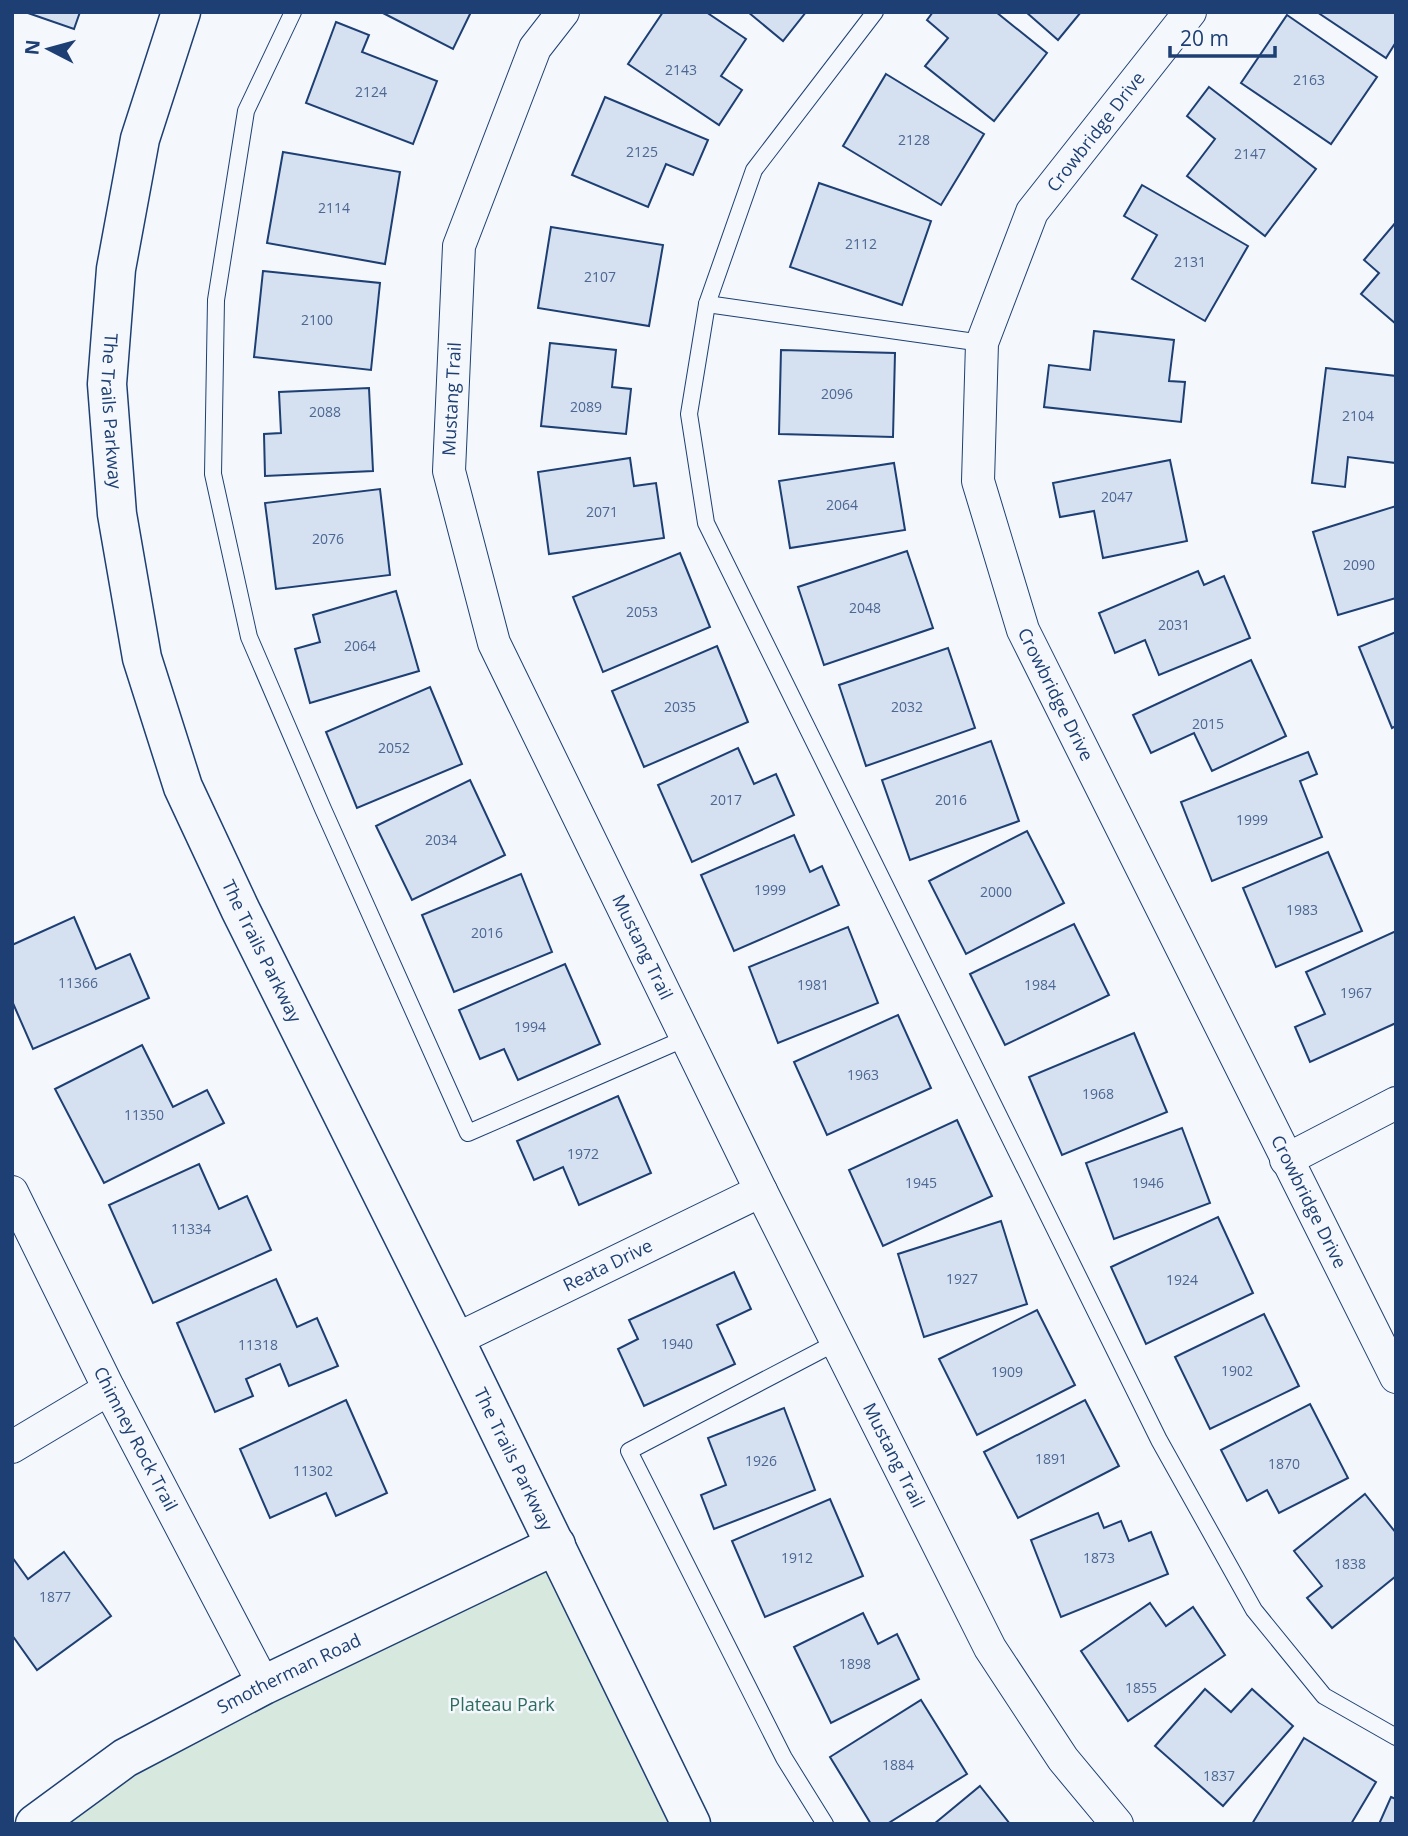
<svg xmlns="http://www.w3.org/2000/svg" width="1408" height="1836" font-family="'Open Sans',sans-serif">
<rect width="100%" height="100%" fill="#f4f7fb"/>
<polygon fill="#d7e8df" stroke="#687fa3" stroke-width="2" points="556,1545 702,1824 35,1824"/>
<g fill="#d5e0f0" stroke="#1d3f73" stroke-width="2">
<polygon points="25,12 80,12 74,29"/>
<polygon points="381,12 471,12 453,49"/>
<polygon points="663,12 706,12 746,39 721,76 742,90 719,125 628,64"/>
<polygon points="748,12 806,12 783,41"/>
<polygon points="933,12 996,12 1047,53 994,121 925,66 948,38 927,20"/>
<polygon points="1026,12 1081,12 1058,40"/>
<polygon points="1317,12 1396,12 1396,42 1386,58"/>
<polygon points="1287,15 1377,77 1331,144 1241,83"/>
<polygon points="336,22 369,35 362,52 437,81 413,144 306,103"/>
<polygon points="886,74 984,134 941,205 843,146"/>
<polygon points="1209,87 1316,169 1265,236 1187,176 1215,139 1187,116"/>
<polygon points="605,97 708,140 693,175 666,164 648,207 572,175"/>
<polygon points="283,152 400,172 385,264 267,243"/>
<polygon points="819,183 931,221 902,305 790,267"/>
<polygon points="1142,185 1248,246 1205,321 1132,279 1157,235 1124,216"/>
<polygon points="1396,222 1396,324 1361,294 1379,273 1364,260"/>
<polygon points="551,227 663,245 649,326 538,308"/>
<polygon points="263,271 380,283 371,370 254,357"/>
<polygon points="1094,331 1174,340 1169,381 1185,382 1181,422 1044,407 1049,365 1090,370"/>
<polygon points="550,343 616,350 612,387 631,389 626,434 541,426"/>
<polygon points="781,350 895,353 893,437 779,434"/>
<polygon points="1326,368 1396,376 1396,463 1348,457 1345,487 1312,483"/>
<polygon points="369,388 373,471 265,476 264,434 281,433 279,392"/>
<polygon points="630,458 634,486 656,483 664,538 549,554 538,472"/>
<polygon points="1170,460 1187,541 1103,558 1094,511 1060,517 1053,483"/>
<polygon points="894,463 905,530 790,548 779,481"/>
<polygon points="380,489 390,575 276,589 265,503"/>
<polygon points="1396,506 1396,598 1338,615 1313,532"/>
<polygon points="907,551 933,628 824,665 798,587"/>
<polygon points="680,553 710,627 603,672 573,597"/>
<polygon points="1198,571 1204,585 1224,576 1250,638 1159,675 1145,640 1115,653 1099,613"/>
<polygon points="396,591 419,671 310,703 295,649 320,642 313,615"/>
<polygon points="1396,632 1396,726 1392,728 1359,647"/>
<polygon points="717,646 748,722 644,767 612,691"/>
<polygon points="948,648 975,728 866,766 839,685"/>
<polygon points="1251,660 1286,736 1212,771 1194,733 1151,753 1133,715"/>
<polygon points="430,687 462,764 357,808 326,732"/>
<polygon points="991,741 1019,821 910,860 882,780"/>
<polygon points="738,748 754,784 776,774 794,815 692,862 658,785"/>
<polygon points="1308,752 1317,774 1300,781 1322,837 1212,881 1181,802"/>
<polygon points="470,780 505,855 412,900 376,826"/>
<polygon points="1027,831 1064,903 966,954 929,881"/>
<polygon points="794,835 810,872 822,866 839,905 734,951 701,875"/>
<polygon points="1328,852 1362,931 1276,967 1243,888"/>
<polygon points="521,874 552,952 454,992 422,915"/>
<polygon points="74,917 96,969 130,954 149,998 33,1049 12,1001 12,945"/>
<polygon points="1074,924 1109,995 1005,1045 970,974"/>
<polygon points="848,927 878,1003 778,1043 749,967"/>
<polygon points="1396,931 1396,1023 1310,1062 1295,1027 1325,1014 1306,972"/>
<polygon points="565,964 600,1044 518,1080 504,1049 480,1059 459,1010"/>
<polygon points="898,1015 931,1088 827,1135 794,1062"/>
<polygon points="1134,1033 1167,1112 1062,1155 1029,1077"/>
<polygon points="142,1045 173,1107 207,1090 224,1123 104,1183 55,1089"/>
<polygon points="618,1096 651,1173 579,1205 563,1167 534,1180 517,1141"/>
<polygon points="957,1120 992,1196 883,1246 849,1170"/>
<polygon points="1182,1128 1210,1203 1114,1239 1086,1163"/>
<polygon points="199,1164 219,1209 247,1196 271,1250 153,1303 109,1205"/>
<polygon points="1218,1217 1253,1293 1146,1344 1111,1267"/>
<polygon points="1001,1221 1027,1304 924,1337 898,1254"/>
<polygon points="734,1272 751,1309 717,1325 735,1364 644,1406 618,1349 638,1339 629,1320"/>
<polygon points="276,1279 297,1327 317,1318 338,1366 289,1386 280,1364 246,1379 253,1396 215,1412 177,1323"/>
<polygon points="1037,1310 1075,1385 977,1435 939,1359"/>
<polygon points="1264,1314 1299,1386 1210,1429 1175,1357"/>
<polygon points="346,1400 387,1493 336,1516 326,1493 270,1518 240,1449"/>
<polygon points="1085,1400 1119,1466 1018,1518 984,1452"/>
<polygon points="1310,1404 1348,1478 1279,1513 1267,1490 1247,1501 1221,1450"/>
<polygon points="784,1408 815,1490 714,1529 701,1495 726,1485 708,1438"/>
<polygon points="1365,1494 1396,1533 1396,1576 1332,1628 1307,1598 1322,1586 1294,1551"/>
<polygon points="830,1499 863,1576 765,1617 732,1541"/>
<polygon points="1098,1513 1104,1528 1121,1521 1129,1541 1151,1532 1168,1574 1061,1617 1031,1540"/>
<polygon points="64,1552 111,1616 37,1670 12,1635 12,1557 28,1579"/>
<polygon points="1150,1603 1166,1626 1193,1607 1225,1655 1128,1721 1081,1651"/>
<polygon points="863,1613 878,1644 897,1634 919,1679 831,1723 794,1647"/>
<polygon points="1205,1689 1231,1712 1252,1689 1293,1726 1223,1806 1155,1746"/>
<polygon points="921,1700 967,1774 887,1824 871,1824 830,1757"/>
<polygon points="1304,1738 1376,1782 1351,1824 1252,1824"/>
<polygon points="980,1786 1010,1824 934,1824"/>
<polygon points="1391,1797 1396,1799 1396,1824 1379,1824"/>
</g>
<g fill="none" stroke-linecap="round" stroke-linejoin="round">
<g stroke="#1d3f73" stroke-width="18">
<g id="service">
<polyline points="293,12 246,111 216,300 213,474 249,637 323,809 468,1133 686,1038"/>
<polyline points="875,12 754,170 707,304 689,414 706,523 1159,1440 1254,1610 1324,1696 1396,1737"/>
<polyline points="707,304 982,343"/>
<polyline points="825,1824 784,1758 629,1451 837,1342"/>
</g>
</g>
<g stroke="#1d3f73" stroke-width="34">
<g id="minor">
<path id="s1" d="M563,12L535,48L459,246L449,471L494,643L761,1191L990,1648L1063,1759L1117,1824"/>
<path id="s2" d="M1190,12L1032,212L982,343L978,481L1023,630L1396,1377"/>
<polyline points="1286,1160 1396,1103"/>
<path id="s3" d="M12,1192L109,1389L264,1685"/>
<path id="s4" d="M455,1340L761,1191"/>
<polyline points="12,1447 109,1389"/>
</g>
</g>
<g stroke="#1d3f73" stroke-width="41">
<g id="tertiary">
<path id="s5" d="M181,12L140,139L116,269L107,384L117,514L142,658L183,787L240,909L455,1340L691,1824"/>
<path id="s6" d="M35,1824L125,1758L264,1685L556,1545"/>
</g>
</g>
<use href="#service" stroke="#f4f7fb" stroke-width="16"/>
<use href="#minor" stroke="#f4f7fb" stroke-width="32"/>
<use href="#tertiary" stroke="#f4f7fb" stroke-width="38"/>
</g>
<g text-anchor="middle" stroke-width="5" stroke-linejoin="round" paint-order="stroke">
<g font-size="14" fill="#4b6792">
<text x="681" y="75">2143</text>
<text x="1309" y="85">2163</text>
<text x="371" y="97">2124</text>
<text x="914" y="145">2128</text>
<text x="642" y="157">2125</text>
<text x="1250" y="159">2147</text>
<text x="334" y="213">2114</text>
<text x="861" y="249">2112</text>
<text x="1190" y="267">2131</text>
<text x="600" y="282">2107</text>
<text x="317" y="325">2100</text>
<text x="837" y="399">2096</text>
<text x="586" y="412">2089</text>
<text x="325" y="417">2088</text>
<text x="1358" y="421">2104</text>
<text x="1117" y="502">2047</text>
<text x="842" y="510">2064</text>
<text x="602" y="517">2071</text>
<text x="328" y="544">2076</text>
<text x="1359" y="570">2090</text>
<text x="865" y="613">2048</text>
<text x="642" y="617">2053</text>
<text x="1174" y="630">2031</text>
<text x="360" y="651">2064</text>
<text x="680" y="712">2035</text>
<text x="907" y="712">2032</text>
<text x="1208" y="729">2015</text>
<text x="394" y="753">2052</text>
<text x="726" y="805">2017</text>
<text x="951" y="805">2016</text>
<text x="1252" y="825">1999</text>
<text x="441" y="845">2034</text>
<text x="770" y="895">1999</text>
<text x="996" y="897">2000</text>
<text x="1302" y="915">1983</text>
<text x="487" y="938">2016</text>
<text x="78" y="988">11366</text>
<text x="813" y="990">1981</text>
<text x="1040" y="990">1984</text>
<text x="1356" y="998">1967</text>
<text x="530" y="1032">1994</text>
<text x="863" y="1080">1963</text>
<text x="1098" y="1099">1968</text>
<text x="144" y="1120">11350</text>
<text x="583" y="1159">1972</text>
<text x="921" y="1188">1945</text>
<text x="1148" y="1188">1946</text>
<text x="191" y="1234">11334</text>
<text x="962" y="1284">1927</text>
<text x="1182" y="1285">1924</text>
<text x="677" y="1349">1940</text>
<text x="258" y="1350">11318</text>
<text x="1237" y="1376">1902</text>
<text x="1007" y="1377">1909</text>
<text x="1051" y="1464">1891</text>
<text x="761" y="1466">1926</text>
<text x="1284" y="1469">1870</text>
<text x="313" y="1476">11302</text>
<text x="797" y="1563">1912</text>
<text x="1099" y="1563">1873</text>
<text x="1350" y="1569">1838</text>
<text x="55" y="1602">1877</text>
<text x="855" y="1669">1898</text>
<text x="1141" y="1693">1855</text>
<text x="898" y="1770">1884</text>
<text x="1219" y="1781">1837</text>
</g>
<g font-size="18" fill="#1d3f73" stroke="#f4f7fb">
<text transform="translate(1096 132) rotate(-52)" y="6">Crowbridge Drive</text>
<text transform="translate(452 399) rotate(-87)" y="6">Mustang Trail</text>
<text dy="6" stroke="none"><textPath href="#s5" startOffset="408">The Trails Parkway</textPath></text>
<text dy="6" stroke="none"><textPath href="#s2" startOffset="761">Crowbridge Drive</textPath></text>
<text dy="6" stroke="none"><textPath href="#s1" startOffset="999">Mustang Trail</textPath></text>
<text dy="6" stroke="none"><textPath href="#s5" startOffset="975">The Trails Parkway</textPath></text>
<text dy="6" stroke="none"><textPath href="#s2" startOffset="1328">Crowbridge Drive</textPath></text>
<text dy="6" stroke="none"><textPath href="#s4" startOffset="170">Reata Drive</textPath></text>
<text dy="6" stroke="none"><textPath href="#s3" startOffset="276">Chimney Rock Trail</textPath></text>
<text dy="6" stroke="none"><textPath href="#s1" startOffset="1566">Mustang Trail</textPath></text>
<text dy="6" stroke="none"><textPath href="#s5" startOffset="1542">The Trails Parkway</textPath></text>
<text dy="6" stroke="none"><textPath href="#s6" startOffset="296">Smotherman Road</textPath></text>
</g>
<g font-size="18" fill="#2c6c60" stroke="#f4f7fb">
<text x="502" y="1711">Plateau Park</text>
</g>
</g>
<rect width="1408" height="1836" fill="none" stroke="#1d3f73" stroke-width="28"/>
<g transform="translate(49 49) rotate(276)" stroke="#f4f7fb" stroke-width="5" paint-order="stroke">
<path d="M0-5L12 26L0 18L-12 26Z" fill="#1d3f73"/>
<text y="-10" font-size="19" font-weight="bold" text-anchor="middle" fill="#1d3f73">N</text>
</g>
<path d="M1170 46v10h105v-10" fill="none" stroke="#1d3f73" stroke-width="3.5"/>
<text x="1180" y="46" font-size="21" fill="#1d3f73" stroke="#f4f7fb" stroke-width="5" paint-order="stroke">20 m</text>
</svg>
